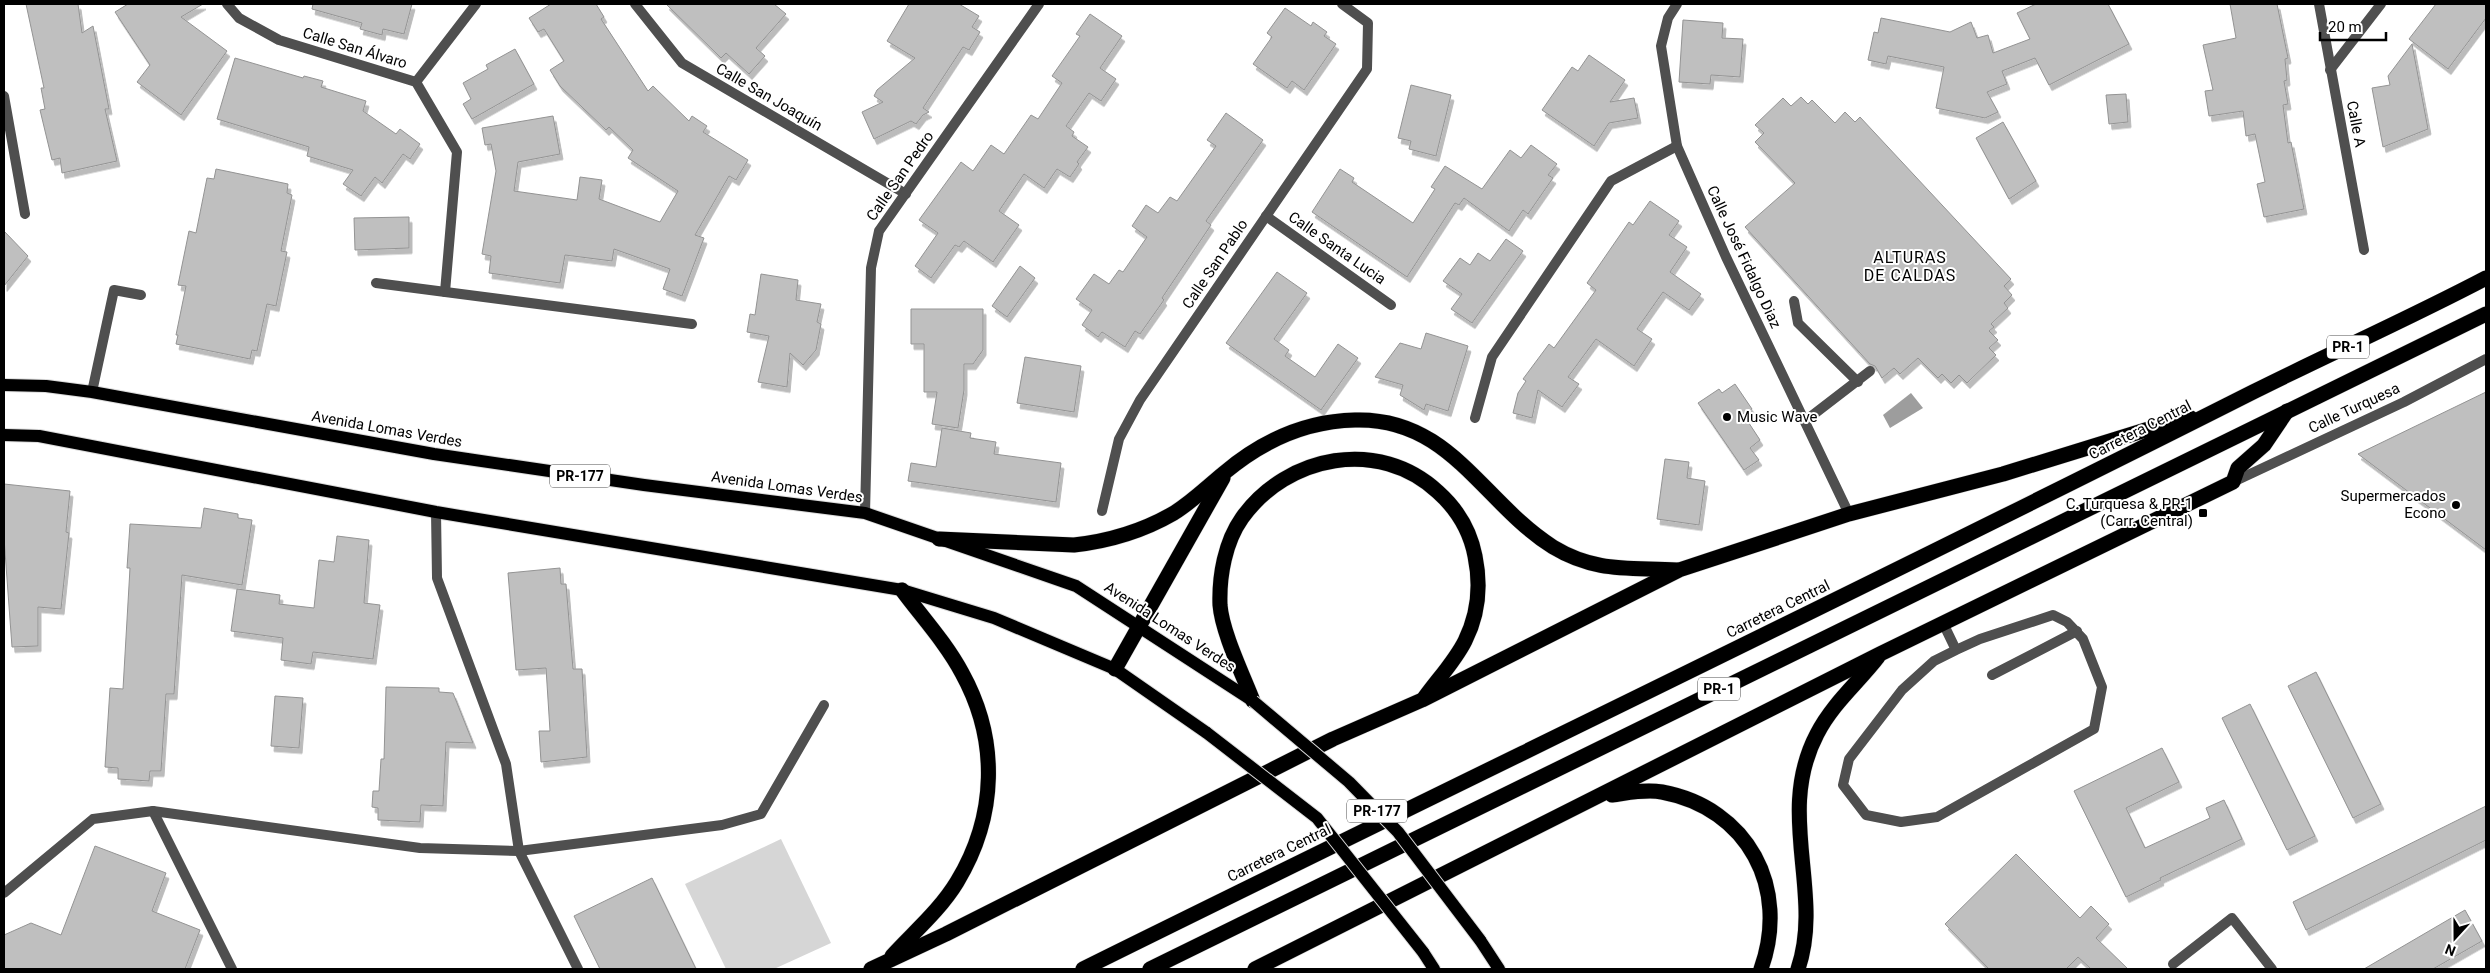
<svg xmlns="http://www.w3.org/2000/svg" width="2490" height="973" font-family="Roboto,sans-serif">
<defs>
<filter id="shadow"><feDropShadow dx="3" dy="5.5" stdDeviation="0" flood-color="#0004"/></filter>
</defs>
<rect width="100%" height="100%" fill="#fff"/>
<polygon fill="#d6d6d6" points="781,839 831,943 774,969 726,969 685,884"/>
<polygon fill="#9d9d9d" points="1911,393 1923,408 1890,428 1883,415"/>
<g fill="#bfbfbf" stroke="#939393" filter="url(#shadow)">
<polygon points="26,4 78,4 82,33 93,26 109,109 105,109 117,161 62,173 60,158 52,160 40,110 45,109 41,88 44,88"/>
<polygon points="128,4 203,4 181,17 227,51 181,115 137,82 150,65 115,12"/>
<polygon points="313,4 412,4 404,34 383,29 382,35 360,29 362,23 312,9"/>
<polygon points="551,4 596,4 604,17 601,19 648,91 653,86 689,121 692,116 707,126 703,132 748,160 736,180 729,176 695,235 704,238 682,296 663,289 670,269 614,249 612,261 565,255 560,283 489,273 491,256 482,254 496,171 491,144 485,145 482,128 553,116 560,154 518,162 514,191 577,200 580,177 602,180 599,199 660,222 678,191 628,158 633,150 609,127 606,130 560,86 550,70 564,61 544,29 538,32 529,18"/>
<polygon points="666,4 774,4 786,14 756,48 765,56 749,74 726,53 721,58"/>
<polygon points="909,4 959,4 979,16 972,27 980,32 969,50 963,47 923,108 929,112 923,115 916,124 911,121 874,139 862,112 883,102 874,96 877,90 915,58 887,41"/>
<polygon points="2036,4 2108,4 2129,44 2049,85 2035,58 2002,71 2007,84 1987,92 1998,112 1985,118 1936,108 1944,67 1888,56 1886,64 1868,60 1874,32 1878,33 1881,18 1950,32 1971,22 1977,38 1988,35 1993,53 2030,39 2017,13"/>
<polygon points="2230,4 2277,4 2288,58 2285,59 2287,80 2284,81 2288,104 2283,105 2288,143 2291,142 2304,209 2264,217 2257,184 2265,182 2255,134 2246,136 2243,111 2209,116 2205,91 2213,90 2203,45 2236,38"/>
<polygon points="2436,4 2486,4 2486,18 2448,69 2409,39"/>
<polygon points="1285,8 1311,26 1313,22 1327,32 1324,36 1336,44 1304,90 1292,81 1287,88 1253,64 1272,37 1267,33"/>
<polygon points="1090,14 1122,36 1100,68 1116,79 1101,101 1089,93 1066,126 1074,132 1072,136 1088,147 1077,162 1079,164 1070,177 1057,169 1044,188 1024,174 999,211 1019,225 993,262 964,241 959,247 955,245 931,278 915,266 938,233 919,220 961,162 973,171 991,145 1004,154 1031,115 1038,119 1062,83 1052,76 1080,36 1076,34"/>
<polygon points="1683,20 1723,23 1722,38 1743,39 1740,77 1711,75 1710,84 1679,82"/>
<polygon points="2412,44 2428,129 2383,147 2372,88 2390,85 2388,76"/>
<polygon points="515,49 534,84 472,119 463,104 471,99 463,83 488,69 486,65"/>
<polygon points="1589,55 1625,80 1610,102 1634,98 1638,118 1609,123 1594,146 1542,110 1572,67 1578,71"/>
<polygon points="235,58 303,78 304,76 323,81 321,87 366,101 363,111 396,134 400,129 420,144 410,159 403,154 382,183 375,177 361,196 343,184 353,170 307,156 309,147 217,119"/>
<polygon points="1411,85 1451,95 1436,156 1409,149 1411,141 1398,138"/>
<polygon points="2126,94 2128,122 2109,124 2106,95"/>
<polygon points="1801,97 1808,104 1812,100 1835,123 1845,112 1855,122 1860,117 2011,279 2004,286 2012,295 2004,303 2008,308 1991,324 1994,327 1989,331 1998,340 1989,348 1996,355 1967,383 1959,375 1951,383 1942,374 1938,378 1918,358 1900,374 1894,368 1882,378 1875,366 1870,364 1745,227 1795,183 1755,142 1764,133 1755,125 1783,98 1791,106"/>
<polygon points="1226,113 1263,140 1206,221 1211,225 1162,298 1164,300 1140,334 1135,331 1125,347 1102,332 1098,337 1082,325 1092,310 1076,299 1094,274 1109,284 1119,270 1123,272 1147,237 1132,226 1146,205 1158,213 1170,197 1177,201 1216,146 1207,140"/>
<polygon points="2003,122 2036,181 2009,199 1976,138"/>
<polygon points="1531,145 1557,164 1548,175 1553,178 1528,214 1523,210 1509,231 1464,198 1459,205 1455,203 1407,277 1312,212 1340,169 1354,178 1352,182 1413,223 1435,189 1431,187 1445,166 1482,189 1510,150 1521,158"/>
<polygon points="216,169 288,184 287,193 292,195 281,251 287,252 276,306 267,304 257,351 252,350 250,359 176,344 178,335 176,335 186,286 178,285 189,231 196,233 207,178 214,179"/>
<polygon points="1650,201 1679,221 1669,235 1687,247 1670,272 1701,294 1689,310 1663,292 1637,329 1652,339 1634,366 1596,339 1568,377 1579,384 1562,407 1538,390 1532,418 1513,413 1518,393 1526,381 1523,379 1549,344 1554,348 1596,290 1587,283 1629,222 1633,225"/>
<polygon points="409,217 409,248 355,250 354,218"/>
<polygon points="4,231 28,256 4,286"/>
<polygon points="1506,239 1523,251 1472,323 1451,309 1462,294 1443,281 1460,258 1470,265 1478,253 1490,261"/>
<polygon points="1020,266 1035,278 1007,317 992,306"/>
<polygon points="1277,272 1307,293 1274,339 1289,350 1285,356 1315,377 1338,344 1358,358 1321,410 1226,343"/>
<polygon points="761,274 798,280 796,300 821,304 817,322 821,324 816,350 803,365 790,353 787,387 758,382 769,336 747,332 750,314 755,315"/>
<polygon points="911,309 983,309 983,350 973,364 964,364 964,390 958,428 932,424 937,392 924,392 924,344 911,344"/>
<polygon points="1426,333 1468,346 1448,411 1426,404 1424,410 1400,395 1403,385 1375,377 1400,343 1421,349"/>
<polygon points="1025,357 1081,366 1074,412 1017,403"/>
<polygon points="1735,384 1752,409 1743,414 1760,440 1750,448 1759,460 1744,470 1698,403 1719,389 1722,393"/>
<polygon points="2486,392 2486,550 2358,454"/>
<polygon points="942,428 971,433 970,438 996,442 994,454 1061,463 1056,502 908,481 911,463 936,467"/>
<polygon points="1665,459 1689,462 1687,478 1705,481 1699,525 1657,519"/>
<polygon points="4,484 70,491 66,532 69,533 61,609 38,607 38,646 12,647 4,538"/>
<polygon points="204,508 238,514 238,518 252,520 242,585 182,575 174,694 166,694 161,771 150,771 149,781 118,779 118,768 105,767 110,688 123,689 130,568 127,568 130,524 201,528"/>
<polygon points="337,536 369,540 364,603 380,605 373,659 313,652 311,664 281,660 283,638 231,631 237,589 280,595 279,604 314,608 319,560 334,562"/>
<polygon points="560,568 561,584 566,584 573,669 582,669 587,757 541,762 539,731 550,731 546,668 516,670 508,573"/>
<polygon points="2316,672 2381,804 2353,818 2288,686"/>
<polygon points="386,687 439,688 439,692 453,693 473,743 446,742 443,806 421,805 420,822 378,820 378,808 372,807 373,791 379,791 381,759 384,759"/>
<polygon points="275,696 303,698 299,748 271,746"/>
<polygon points="2250,704 2315,836 2287,850 2222,718"/>
<polygon points="2162,748 2179,782 2126,808 2145,848 2210,818 2206,808 2224,800 2242,839 2160,878 2161,880 2126,897 2074,791"/>
<polygon points="2486,806 2486,840 2306,930 2293,902"/>
<polygon points="95,846 166,873 152,911 200,930 185,969 4,969 4,935 31,923 61,935"/>
<polygon points="2016,854 2080,918 2091,906 2109,924 2096,938 2128,969 2091,969 2078,957 2066,969 1989,969 1945,924"/>
<polygon points="652,878 696,969 600,969 574,916"/>
<polygon points="2465,910 2482,941 2433,969 2364,969"/>
</g>
<g fill="none" stroke-linecap="round" stroke-linejoin="round">
<g stroke="#dbdbdb" stroke-width="14">
<g id="primary">
<polyline points="4,385 46,386 92,392 434,454 644,485 865,513 1076,586 1253,701"/>
<polyline points="4,435 39,436 436,512 902,590 994,618 1115,669 1207,733"/>
<polyline points="1480,940 1499,969"/>
<polyline points="1423,952 1434,969"/>
</g>
</g>
<g stroke="#dbdbdb" stroke-width="16">
<g id="highway">
<path d="M939,539L1074,545C1110,541 1143,531 1174,513C1193,501 1208,486 1224,473C1262,441 1305,421 1355,420C1450,417 1482,502 1553,547C1596,573 1630,567 1677,570"/>
<polyline points="1115,669 1223,478"/>
<path d="M1253,701C1243,675 1222,632 1220,605C1219,576 1225,542 1242,518C1287,455 1379,437 1438,492C1457,509 1470,530 1475,556C1481,585 1478,615 1465,641C1455,661 1438,679 1425,697"/>
<path d="M1612,795C1628,793 1645,789 1662,792C1748,808 1790,888 1761,969"/>
<path d="M892,956C914,932 940,910 957,882C997,816 999,740 962,673C946,643 922,617 902,590"/>
<polyline points="871,969 946,934 1333,739 1422,700 1679,570 1849,514 2003,474 2165,424 2191,418"/>
<path d="M1083,969C1473,776 1865,588 2253,392C2331,353 2410,318 2486,278"/>
<polyline points="1150,969 2486,314"/>
<polyline points="1255,969 1880,654 2233,482 2238,468 2264,445 2287,411"/>
<path d="M1798,969C1824,892 1775,814 1817,734C1833,703 1858,683 1878,657"/>
</g>
</g>
<g stroke="#4f4f4f" stroke-width="10">
<polyline points="376,283 692,324"/>
<polyline points="1794,301 1798,323 1858,382"/>
<polyline points="92,392 114,290 141,295"/>
<polyline points="1805,421 1870,371"/>
<polyline points="436,512 437,578 506,764 519,851 578,969"/>
<polyline points="1943,623 1956,650 1980,639 2053,615 2067,622 2083,639 2102,687 2094,729 1937,817 1901,822 1866,815 1843,785 1849,759 1902,690 1934,661 1956,650"/>
<polyline points="1992,675 2077,631"/>
<polyline points="153,811 232,969"/>
<polyline points="4,893 93,819 153,811 420,848 519,851 722,825 761,814 824,705"/>
</g>
<g stroke="#4f4f4f" stroke-width="10">
<polyline points="227,4 239,18 279,40 416,82 457,152 445,292"/>
<polyline points="635,4 682,63 906,194"/>
<polyline points="1677,4 1668,18 1661,46 1677,146 1726,257 1849,514"/>
<polyline points="2319,4 2364,250"/>
<polyline points="2330,70 2381,4"/>
<polyline points="416,82 476,4"/>
<polyline points="4,96 25,214"/>
<polyline points="1266,216 1391,305"/>
<polyline points="1475,418 1492,357 1611,181 1677,146"/>
<polyline points="2233,482 2404,402 2486,359"/>
<polyline points="1102,511 1119,439 1140,400 1367,69 1368,23 1342,4"/>
<polyline points="865,513 871,268 879,231 1039,4"/>
<polyline points="2173,964 2232,918 2272,969"/>
</g>
<use href="#primary" stroke="#000" stroke-width="12"/>
<use href="#highway" stroke="#000" stroke-width="15"/>
<g stroke="#dbdbdb" stroke-width="14" stroke-linecap="butt">
<g id="primary-bridge">
<polyline points="1253,701 1349,782 1398,832 1480,940"/>
<polyline points="1207,733 1317,818 1423,952"/>
</g>
</g>
<use href="#primary-bridge" stroke="#000" stroke-width="12"/>
</g>
<g fill="#000" stroke="#fff" stroke-width="2">
<circle cx="1727" cy="417" r="5"/>
<circle cx="2456" cy="505" r="5"/>
<rect x="2198" y="508" width="10" height="10" rx="2.5"/>
</g>
<g text-anchor="middle" stroke-width="4" stroke-linejoin="round" paint-order="stroke">
<g fill="#fff" stroke="#4c4c4c" stroke-width="1">
<rect x="2327" y="335.5" width="42" height="23" rx="4"/>
<rect x="550" y="464.5" width="60" height="23" rx="4"/>
<rect x="1698" y="677.5" width="42" height="23" rx="4"/>
<rect x="1347" y="799.5" width="60" height="23" rx="4"/>
</g>
<g font-size="14" font-weight="bold" fill="#000">
<text x="2348" y="352">PR-1</text>
<text x="580" y="481">PR-177</text>
<text x="1719" y="694">PR-1</text>
<text x="1377" y="816">PR-177</text>
</g>
<g font-size="15" fill="#000" stroke="#fff">
<text transform="translate(355 48) rotate(17)" y="5">Calle San Álvaro</text>
<text transform="translate(769 97) rotate(30)" y="5">Calle San Joaquín</text>
<text transform="translate(2356 124) rotate(79)" y="5">Calle A</text>
<text transform="translate(900 176) rotate(-55)" y="5">Calle San Pedro</text>
<text transform="translate(1337 248) rotate(35)" y="5">Calle Santa Lucia</text>
<text transform="translate(1744 257) rotate(65)" y="5">Calle José Fidalgo Diaz</text>
<text transform="translate(1215 264) rotate(-56)" y="5">Calle San Pablo</text>
<text transform="translate(2354 408) rotate(-25)" y="5">Calle Turquesa</text>
<text transform="translate(387 429) rotate(10)" y="5">Avenida Lomas Verdes</text>
<text transform="translate(2140 430) rotate(-27)" y="5">Carretera Central</text>
<text transform="translate(787 487) rotate(8)" y="5">Avenida Lomas Verdes</text>
<text transform="translate(1778 609) rotate(-26)" y="5">Carretera Central</text>
<text transform="translate(1170 627) rotate(33)" y="5">Avenida Lomas Verdes</text>
<text transform="translate(1279 853) rotate(-26)" y="5">Carretera Central</text>
</g>
<g font-size="15" fill="#000" stroke="#fff" text-anchor="end">
<text x="1737" y="422" text-anchor="start">Music Wave</text>
<text x="2446" y="501">Supermercados<tspan x="2446" dy="17">Econo</tspan></text>
<text x="2193" y="509">C. Turquesa &amp; PR-1<tspan x="2193" dy="17">(Carr. Central)</tspan></text>
</g>
<g font-size="16" letter-spacing="1" fill="#000" stroke="#fff">
<text x="1910" y="263">ALTURAS<tspan x="1910" dy="18">DE CALDAS</tspan></text>
</g>
</g>
<rect width="2490" height="973" fill="none" stroke="#000000" stroke-width="10"/>
<g transform="translate(2455 938) rotate(201)" stroke="#ffffff" stroke-width="4" paint-order="stroke">
<path d="M0-4L9 19L0 12L-9 19Z" fill="#000000"/>
<text y="-8" font-size="14" font-weight="bold" text-anchor="middle" fill="#000000">N</text>
</g>
<path d="M2320 32v8h66v-8" fill="none" stroke="#000000" stroke-width="2.5"/>
<text x="2328" y="32" font-size="15" fill="#000000" stroke="#ffffff" stroke-width="4" paint-order="stroke">20 m</text>
</svg>
